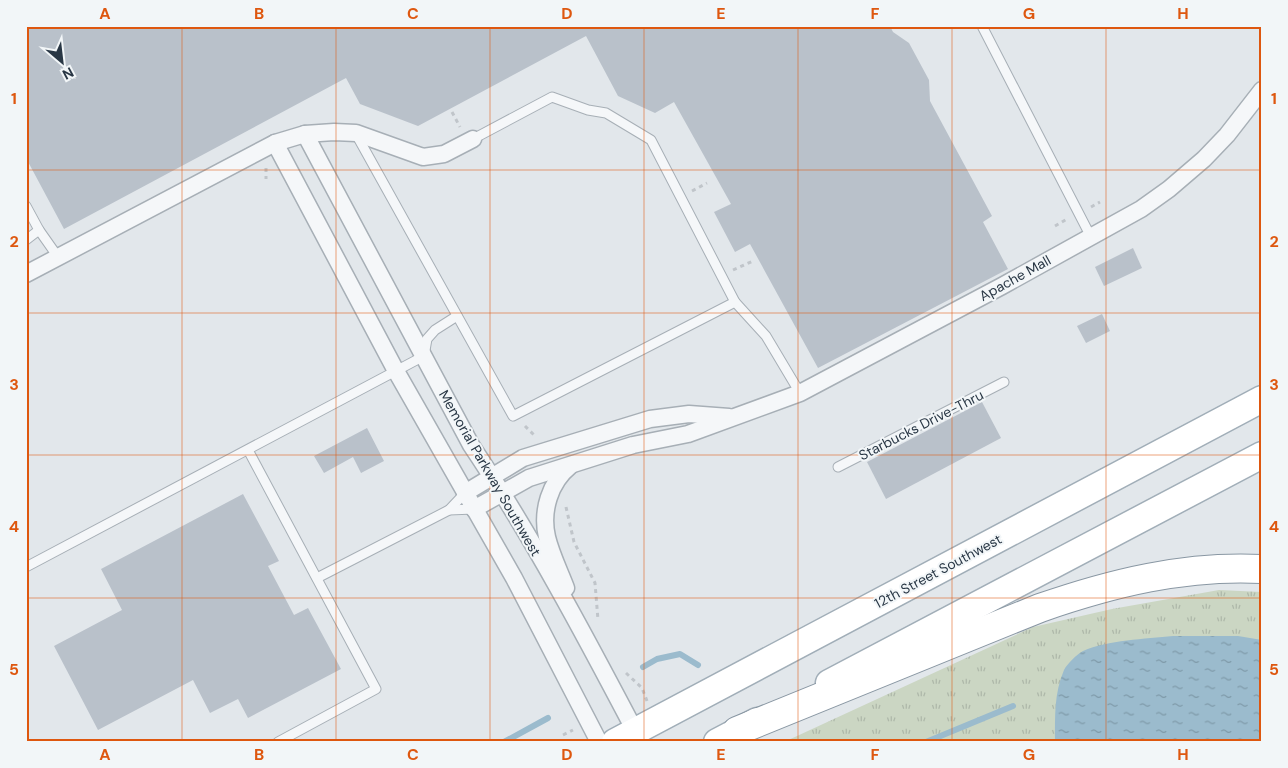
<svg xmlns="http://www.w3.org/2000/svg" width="1288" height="768" font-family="'DM Sans',sans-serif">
<defs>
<pattern id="grass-tufts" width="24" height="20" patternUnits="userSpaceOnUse" patternTransform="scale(1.25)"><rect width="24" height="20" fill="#cbd6c3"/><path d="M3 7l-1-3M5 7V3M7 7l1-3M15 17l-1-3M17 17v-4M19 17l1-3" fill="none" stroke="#aeb8a9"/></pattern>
<pattern id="water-ripples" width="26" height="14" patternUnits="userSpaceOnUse" patternTransform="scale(1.25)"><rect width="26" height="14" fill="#9bbbcd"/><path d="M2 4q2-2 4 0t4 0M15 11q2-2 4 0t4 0" fill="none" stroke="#7e99a8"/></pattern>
</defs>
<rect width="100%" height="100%" fill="#e2e7eb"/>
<polygon fill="url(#grass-tufts)" points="1219,590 1262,592 1262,742 784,742 1033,627 1112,609"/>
<path fill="url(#water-ripples)" d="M1173,636H1238L1262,640V742H1055C1055,717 1054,693 1064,670C1067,664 1077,654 1083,651C1108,640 1145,639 1173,636Z"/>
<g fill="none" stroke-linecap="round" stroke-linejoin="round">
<g stroke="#9bbbcd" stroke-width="6">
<polyline points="643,667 657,659 680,654 698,665"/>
<polyline points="504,742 548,718"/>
<polyline points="926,742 1013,706"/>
</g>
</g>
<g fill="#b9c1ca">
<polygon points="26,26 890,26 893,32 909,43 929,80 930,101 992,216 983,222 1008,269 818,368 750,244 735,252 714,212 731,204 674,102 655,113 618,96 586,36 418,126 360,104 346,78 64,229 26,158"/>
<polygon points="1133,248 1142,268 1104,286 1095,267"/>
<polygon points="1102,314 1110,331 1086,343 1077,326"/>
<polygon points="982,402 1001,438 886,499 867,462"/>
<polygon points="367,428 384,461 361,473 353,457 324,473 314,456"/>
<polygon points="243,494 279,561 268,566 294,615 308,608 341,669 248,718 238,699 210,713 193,680 98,730 54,646 122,610 101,569"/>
</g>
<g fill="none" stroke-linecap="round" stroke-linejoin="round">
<g stroke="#a7afb6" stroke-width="11">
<g id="lane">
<polyline points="982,26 1091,237"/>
<polyline points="356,134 513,416 735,302"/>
<polyline points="473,139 552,97 588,110 606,113 651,140 735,302 766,336 800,393"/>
<polyline points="26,206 39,230 58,257"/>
<polyline points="26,240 39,230"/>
<polyline points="248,450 376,689 278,742"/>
<polyline points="838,467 1004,382"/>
<polyline points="449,510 474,509"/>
<polyline points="26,567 424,356 427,339 435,330 457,316"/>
<polyline points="317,578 449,510 465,493"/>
</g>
</g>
<g stroke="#a7afb6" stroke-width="19">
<g id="street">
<path d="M305,134L471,445C532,536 584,634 635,731"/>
<polyline points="275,143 396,371 514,578 599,742"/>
<polyline points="26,274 275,143 305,134 334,132 356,133 423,157 444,154 473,139"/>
<polyline points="465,493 523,458 650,419 689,414 729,417"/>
<polyline points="474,509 529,478 633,445 688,434 800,393 1002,286 1141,209 1169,189 1204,159 1227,135 1262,90"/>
<path d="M566,588C560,572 551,554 547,537C541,511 550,482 570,466"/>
</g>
</g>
<g stroke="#a1aeb8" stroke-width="29">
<g id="primary">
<polyline points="829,683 1262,455"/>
<polyline points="615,742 1262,399"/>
<polyline points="717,742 757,721"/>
</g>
</g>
<g stroke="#8997a3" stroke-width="30">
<path id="highway" d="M737,731L1040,608C1112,583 1185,565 1262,569"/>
</g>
<g stroke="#c0c5ca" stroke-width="3" stroke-dasharray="4 4" stroke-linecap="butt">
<polyline points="452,112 460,127"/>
<polyline points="266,168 266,179"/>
<polyline points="692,191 707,183"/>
<polyline points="1091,207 1100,202"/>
<polyline points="1055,226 1067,219"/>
<polyline points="733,270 753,261"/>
<polyline points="525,426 535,436"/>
<polyline points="566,507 574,542 595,583 598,620"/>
<polyline points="626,673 642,688 647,701"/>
<polyline points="563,735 573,730"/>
</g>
<use href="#lane" stroke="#f5f7f9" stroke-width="9"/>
<use href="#street" stroke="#f5f7f9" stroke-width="16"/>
<use href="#primary" stroke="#fff" stroke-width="26"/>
<use href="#highway" stroke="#fff" stroke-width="28"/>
</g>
<path fill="none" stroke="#de570f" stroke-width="1" stroke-opacity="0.55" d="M182,26V742M336,26V742M490,26V742M644,26V742M798,26V742M952,26V742M1106,26V742M26,170H1262M26,313H1262M26,455H1262M26,598H1262"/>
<g text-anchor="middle" stroke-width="4" stroke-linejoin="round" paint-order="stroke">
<g font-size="14" fill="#293745" stroke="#f2f6f8">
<text transform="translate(1015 278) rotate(-29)" y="5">Apache Mall</text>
<text transform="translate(921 425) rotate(-27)" y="5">Starbucks Drive-Thru</text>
<text transform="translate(490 473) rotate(60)" y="5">Memorial Parkway Southwest</text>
<text transform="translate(938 571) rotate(-28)" y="5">12th Street Southwest</text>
</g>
</g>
<rect width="1288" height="768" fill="none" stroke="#f2f6f8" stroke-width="55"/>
<g transform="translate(62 62) rotate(152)" stroke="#f2f6f8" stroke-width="4" paint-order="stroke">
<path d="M0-4L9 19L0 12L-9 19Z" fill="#293745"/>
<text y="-8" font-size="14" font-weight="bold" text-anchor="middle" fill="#293745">N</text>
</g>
<rect x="28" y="28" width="1232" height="712" fill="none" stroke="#de570f" stroke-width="2"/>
<g font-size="16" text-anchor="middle" font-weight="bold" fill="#de570f">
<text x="105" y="19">A</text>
<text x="259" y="19">B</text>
<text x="413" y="19">C</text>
<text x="567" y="19">D</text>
<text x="721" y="19">E</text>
<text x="875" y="19">F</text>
<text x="1029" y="19">G</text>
<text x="1183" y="19">H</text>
<text x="14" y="104">1</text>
<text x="1274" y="104">1</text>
<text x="14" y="247">2</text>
<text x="1274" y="247">2</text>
<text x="14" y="390">3</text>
<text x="1274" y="390">3</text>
<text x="14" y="532">4</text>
<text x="1274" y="532">4</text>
<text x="14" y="675">5</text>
<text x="1274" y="675">5</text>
<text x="105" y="760">A</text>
<text x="259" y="760">B</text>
<text x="413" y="760">C</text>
<text x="567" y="760">D</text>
<text x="721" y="760">E</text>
<text x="875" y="760">F</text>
<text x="1029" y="760">G</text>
<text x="1183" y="760">H</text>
</g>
</svg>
